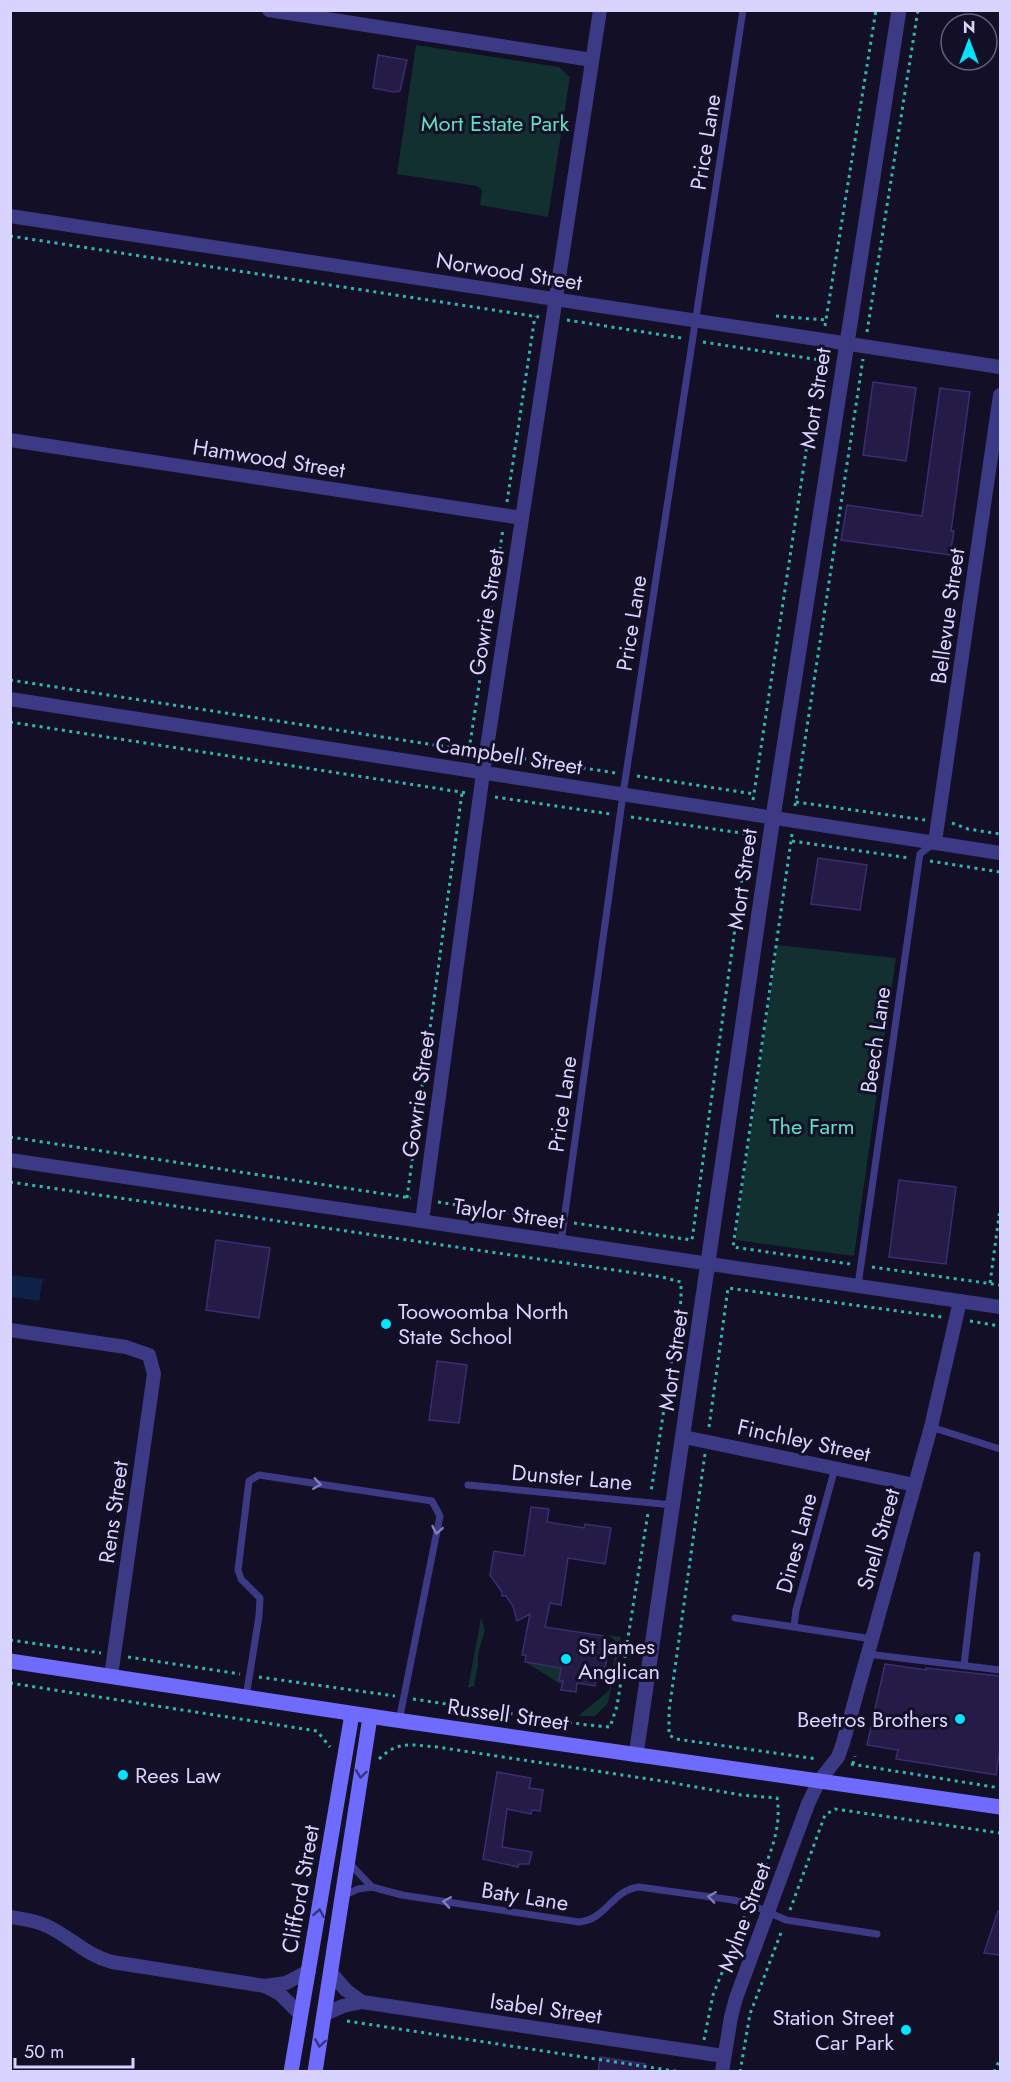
<svg xmlns="http://www.w3.org/2000/svg" width="1011" height="2082" font-family="Jost,sans-serif">
<rect width="100%" height="100%" fill="#130f26"/>
<g fill="#12302f">
<polygon points="416,45 559,67 570,77 548,217 480,205 482,190 477,186 397,174"/>
<polygon points="777,945 896,958 854,1256 735,1240"/>
<polygon points="481,1618 485,1630 478,1654 478,1665 474,1686 468,1688"/>
<polygon points="608,1635 621,1637 608,1703 595,1716 578,1716 609,1691 617,1642"/>
<polygon points="525,1662 561,1668 562,1685"/>
</g>
<polygon fill="#0c2248" points="11,1275 43,1279 39,1301 11,1297"/>
<g fill="#241b47" stroke="#3b2d73" stroke-width="1.5">
<polygon points="378,55 407,60 400,91 393,92 373,88"/>
<polygon points="873,382 916,388 906,461 863,455"/>
<polygon points="940,388 970,392 951,531 954,531 950,555 841,540 847,505 922,516"/>
<polygon points="818,858 867,865 860,910 811,904"/>
<polygon points="899,1180 956,1187 946,1264 889,1257"/>
<polygon points="216,1240 270,1248 259,1318 206,1310"/>
<polygon points="437,1361 467,1365 459,1423 429,1420"/>
<polygon points="531,1507 549,1509 547,1522 584,1528 585,1524 611,1528 605,1564 568,1558 561,1605 550,1603 545,1627 603,1636 601,1650 608,1651 604,1675 597,1673 595,1686 577,1683 576,1692 561,1690 563,1681 559,1680 561,1668 525,1662 526,1655 522,1655 530,1614 517,1621 513,1606 506,1596 502,1596 502,1592 490,1575 494,1551 524,1556"/>
<polygon points="885,1664 926,1670 926,1668 1000,1676 1000,1747 996,1775 896,1759 898,1750 867,1745"/>
<polygon points="497,1772 531,1778 529,1788 543,1790 540,1811 532,1810 531,1814 507,1809 502,1847 532,1852 529,1864 519,1864 518,1867 483,1859"/>
<polygon points="998,1911 1000,1912 1000,1955 984,1953"/>
<polygon points="600,2057 645,2064 645,2072 598,2072"/>
</g>
<g fill="none" stroke-linecap="round" stroke-linejoin="round">
<g stroke="#2fb8b0" stroke-width="3" stroke-dasharray="3 4.5" stroke-linecap="butt">
<polyline points="10,236 539,317"/>
<polyline points="776,316 826,320"/>
<polyline points="567,320 682,338"/>
<polyline points="825,326 876,10"/>
<polyline points="867,332 918,10"/>
<polyline points="703,342 820,360"/>
<polyline points="507,502 535,316"/>
<polyline points="10,680 474,751"/>
<polyline points="10,722 467,793"/>
<polyline points="469,750 503,529"/>
<polyline points="501,755 616,773"/>
<polyline points="637,776 754,794"/>
<polyline points="495,797 610,814"/>
<polyline points="753,800 821,353"/>
<polyline points="796,802 925,820"/>
<polyline points="795,806 863,359"/>
<polyline points="631,817 748,834"/>
<polyline points="952,823 968,829 1000,834"/>
<polyline points="792,834 733,1247 850,1264"/>
<polyline points="792,841 909,858"/>
<polyline points="930,861 1000,872"/>
<polyline points="10,1137 411,1198"/>
<polyline points="10,1182 662,1277 681,1282 681,1300 651,1492"/>
<polyline points="407,1198 462,793"/>
<polyline points="438,1202 553,1220"/>
<polyline points="574,1223 692,1240 749,827"/>
<polyline points="872,1267 1000,1285"/>
<polyline points="990,1283 1000,1209"/>
<polyline points="970,1321 1000,1326"/>
<polyline points="709,1427 728,1288 942,1317"/>
<polyline points="705,1454 669,1711 669,1735 676,1739 817,1759"/>
<polyline points="10,1640 101,1653"/>
<polyline points="128,1657 240,1674"/>
<polyline points="259,1677 395,1696"/>
<polyline points="10,1683 317,1731 330,1747"/>
<polyline points="413,1699 587,1725 610,1727 617,1706 648,1513"/>
<path d="M379,1759C399,1740 411,1745 437,1747L662,1781L741,1795L777,1798C783,1832 765,1865 753,1896"/>
<polyline points="851,1764 1000,1788"/>
<polyline points="853,1764 855,1756"/>
<polyline points="790,1910 825,1815 835,1809 1000,1833"/>
<polyline points="347,2021 681,2072"/>
<polyline points="704,2040 713,1995 746,1913"/>
<polyline points="740,2072 750,2014 782,1930"/>
<polyline points="994,2072 1000,2059"/>
</g>
<g stroke="#3d3a85" stroke-width="7">
<polyline points="561,1242 623,794 743,10"/>
<polyline points="858,1285 919,860 920,854 934,843"/>
<polyline points="931,1427 1000,1449"/>
<polyline points="468,1485 673,1505"/>
<polyline points="735,1618 872,1639"/>
<polyline points="794,1627 796,1610 835,1468"/>
<polyline points="867,1654 1000,1670"/>
<polyline points="964,1665 977,1555"/>
<polyline points="246,1697 259,1616 260,1598 241,1579 238,1570 249,1481 259,1475 432,1501 440,1516 399,1721"/>
<polyline points="349,1863 372,1887"/>
<path d="M345,1895L358,1889L372,1887L402,1895L579,1922C606,1920 612,1890 639,1887L733,1900L750,1904L786,1920L877,1934"/>
</g>
<g stroke="#3d3a85" stroke-width="14">
<polyline points="269,10 592,60"/>
<polyline points="10,216 1000,367"/>
<polyline points="10,440 522,518"/>
<polyline points="10,699 1000,853"/>
<polyline points="935,842 1000,395"/>
<polyline points="10,1160 1000,1307"/>
<polyline points="422,1221 483,773 600,10"/>
<polyline points="10,1330 126,1347 149,1355 154,1374 111,1676"/>
<polyline points="684,1437 915,1485"/>
<path d="M10,1917C23,1919 35,1920 47,1926C71,1937 85,1955 112,1962L265,1986L286,1983L309,1971"/>
<polyline points="331,1973 346,1990 362,2002"/>
<polyline points="265,1986 280,1994 301,2015"/>
<polyline points="325,2014 343,2006 362,2002 724,2056"/>
<polyline points="722,2072 731,2017 736,1998 808,1804 819,1781 838,1757 843,1743 931,1427 960,1301"/>
</g>
<polyline stroke="#3d3a85" stroke-width="15" points="636,1755 773,817 899,10"/>
<g stroke="#6f6bff" stroke-width="15">
<polyline points="10,1661 389,1719 1000,1807"/>
<polyline points="291,2072 352,1714"/>
<polyline points="315,2072 370,1717"/>
</g>
</g>
<defs><path id="oneway-chevron" d="M-2-3.5L2.5 0L-2 3.5" fill="none" stroke-width="1.6" stroke-linecap="round" stroke-linejoin="round" transform="scale(1.5)"/></defs>
<g stroke="#837fbc">
<use href="#oneway-chevron" transform="translate(317 1484) rotate(8)"/>
<use href="#oneway-chevron" transform="translate(437 1530) rotate(101)"/>
<use href="#oneway-chevron" transform="translate(712 1897) rotate(-172)"/>
<use href="#oneway-chevron" transform="translate(447 1902) rotate(-171)"/>
</g>
<g stroke="#38347d">
<use href="#oneway-chevron" transform="translate(361 1774) rotate(98)"/>
<use href="#oneway-chevron" transform="translate(319 1913) rotate(-80)"/>
<use href="#oneway-chevron" transform="translate(320 2043) rotate(99)"/>
</g>
<g fill="#00e5ff" stroke="#130f26" stroke-width="2">
<circle cx="386" cy="1324" r="6"/>
<circle cx="566" cy="1659" r="6"/>
<circle cx="960" cy="1719" r="6"/>
<circle cx="123" cy="1775" r="6"/>
<circle cx="906" cy="2030" r="6"/>
</g>
<g text-anchor="middle" stroke-width="6" stroke-linejoin="round" paint-order="stroke">
<g font-size="22" fill="#5fe0c0" stroke="#130f26">
<text x="495" y="131">Mort Estate Park</text>
<text x="812" y="1134">The Farm</text>
</g>
<g font-size="22" fill="#d9d4ff" stroke="#130f26">
<text transform="translate(705 142) rotate(-81)" y="8">Price Lane</text>
<text transform="translate(509 271) rotate(9)" y="8">Norwood Street</text>
<text transform="translate(815 398) rotate(-81)" y="8">Mort Street</text>
<text transform="translate(269 458) rotate(9)" y="8">Hamwood Street</text>
<text transform="translate(486 612) rotate(-81)" y="8">Gowrie Street</text>
<text transform="translate(947 616) rotate(-82)" y="8">Bellevue Street</text>
<text transform="translate(631 623) rotate(-81)" y="8">Price Lane</text>
<text transform="translate(509 755) rotate(9)" y="8">Campbell Street</text>
<text transform="translate(742 879) rotate(-82)" y="8">Mort Street</text>
<text transform="translate(875 1040) rotate(-82)" y="8">Beech Lane</text>
<text transform="translate(418 1094) rotate(-82)" y="8">Gowrie Street</text>
<text transform="translate(562 1104) rotate(-82)" y="8">Price Lane</text>
<text transform="translate(509 1213) rotate(8)" y="8">Taylor Street</text>
<text transform="translate(673 1360) rotate(-82)" y="8">Mort Street</text>
<text transform="translate(804 1440) rotate(12)" y="8">Finchley Street</text>
<text transform="translate(572 1477) rotate(5)" y="8">Dunster Lane</text>
<text transform="translate(113 1512) rotate(-82)" y="8">Rens Street</text>
<text transform="translate(878 1539) rotate(-74)" y="8">Snell Street</text>
<text transform="translate(796 1543) rotate(-75)" y="8">Dines Lane</text>
<text transform="translate(508 1714) rotate(8)" y="8">Russell Street</text>
<text transform="translate(300 1889) rotate(-80)" y="8">Clifford Street</text>
<text transform="translate(525 1896) rotate(9)" y="8">Baty Lane</text>
<text transform="translate(744 1917) rotate(-70)" y="8">Mylne Street</text>
<text transform="translate(546 2008) rotate(8)" y="8">Isabel Street</text>
</g>
<g font-size="22" fill="#d9d4ff" stroke="#130f26" text-anchor="start">
<text x="398" y="1319">Toowoomba North<tspan x="398" dy="25">State School</tspan></text>
<text x="578" y="1654">St James<tspan x="578" dy="25">Anglican</tspan></text>
<text x="948" y="1727" text-anchor="end">Beetros Brothers</text>
<text x="135" y="1783">Rees Law</text>
<text x="894" y="2025" text-anchor="end">Station Street<tspan x="894" dy="25">Car Park</tspan></text>
</g>
</g>
<rect width="1011" height="2082" fill="none" stroke="#d9d4ff" stroke-width="24"/>
<g transform="translate(969 42)"><circle r="28" fill="#130f26" stroke="#625e7d" stroke-width="1.5"/>
<path d="M0-4.5L10 22L0 15L-10 22Z" fill="#00e5ff"/>
<text y="-9" font-size="16" font-weight="bold" text-anchor="middle" fill="#d9d4ff">N</text>
</g>
<path d="M15 2058v9h118v-9" fill="none" stroke="#d9d4ff" stroke-width="3"/>
<text x="24" y="2058" font-size="18" fill="#d9d4ff" stroke="#130f26" stroke-width="4.5" paint-order="stroke">50 m</text>
</svg>
